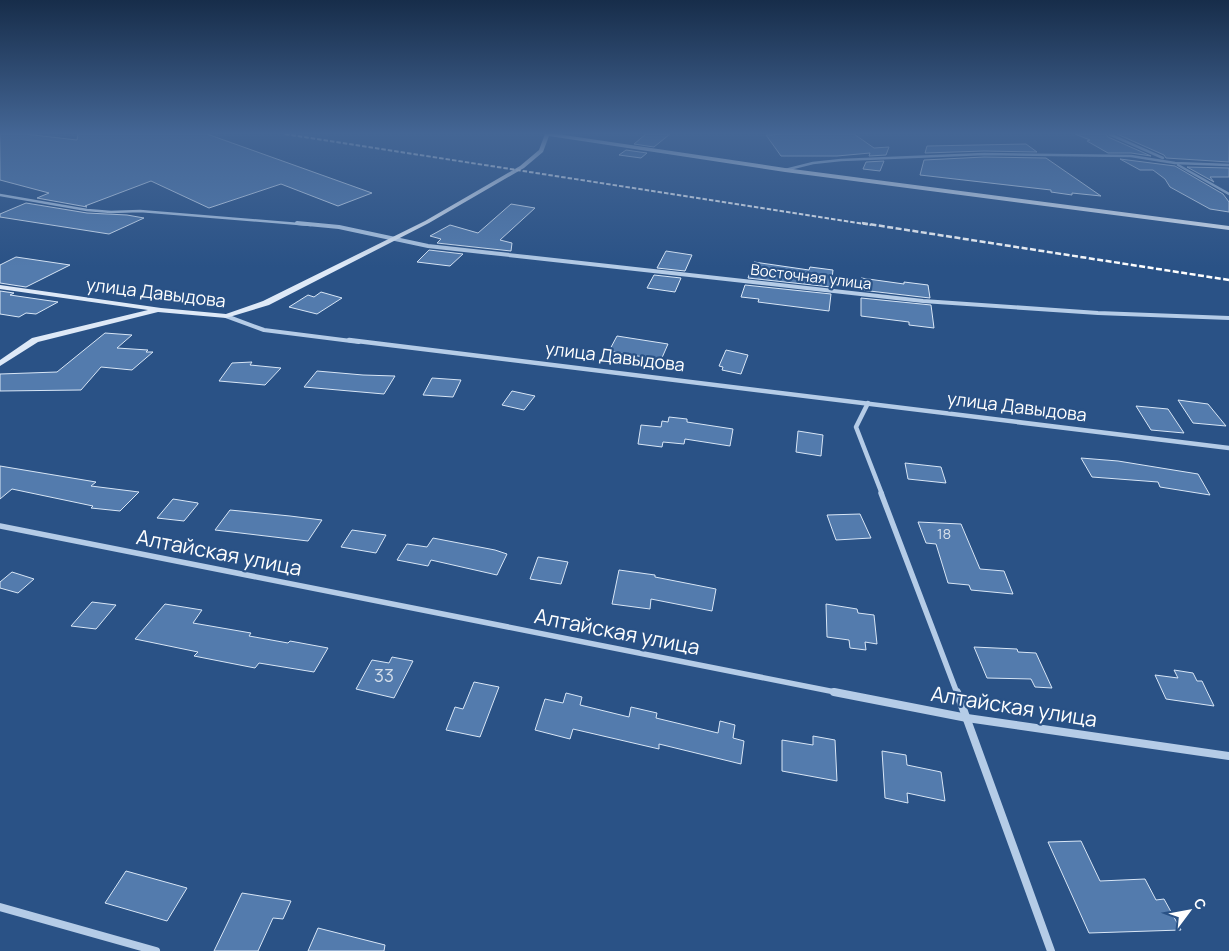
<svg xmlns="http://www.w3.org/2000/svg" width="1229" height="951" font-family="Manrope,sans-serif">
<rect width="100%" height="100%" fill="#2a5286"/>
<g fill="#537bad" stroke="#d8e6f6">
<polygon points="0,134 25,134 77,140 78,134 207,134 372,193 338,206 281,184 209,208 151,181 85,206 87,207 37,198 49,193 0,180"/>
<polygon points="646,134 670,134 654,147 634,144"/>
<polygon points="787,134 854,134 874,148 889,147 886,155 869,156 870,153 837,156 781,156 766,135"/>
<polygon points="1075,134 1106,134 1108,137 1151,156 1131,153 1108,153 1087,141 1090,140"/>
<polygon points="1117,134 1229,134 1229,162 1166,158 1164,155"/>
<polygon points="1026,144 1037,152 984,151 925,153 927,146"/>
<polygon points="626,150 647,153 641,158 619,155"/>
<polygon points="984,157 1046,158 1101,196 1072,193 1072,195 1051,192 1051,190 920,175 924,160"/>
<polygon points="1120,159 1175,166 1223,194 1229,202 1229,212 1210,209 1170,187 1165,179 1153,170 1140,170"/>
<polygon points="884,161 880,171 863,169 866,162"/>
<polygon points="1187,167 1229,168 1229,177 1210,177 1214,182"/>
<polygon points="26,203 87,213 127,215 144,218 109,234 0,217 0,214"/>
<polygon points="511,204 535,208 500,240 512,243 511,251 437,243 441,239 430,236 450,225 478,233"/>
<polygon points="429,250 463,254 450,266 417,262"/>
<polygon points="666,251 692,255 685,271 657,268"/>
<polygon points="16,257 70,265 26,287 0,283 0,265"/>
<polygon points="754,262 809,270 810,267 833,270 831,287 748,278"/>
<polygon points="654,275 681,278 675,292 647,288"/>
<polygon points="861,278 904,284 904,282 928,285 930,298 861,290"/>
<polygon points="745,285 831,294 829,311 758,302 759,299 741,297"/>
<polygon points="0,291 14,293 10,295 58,302 36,314 26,313 19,317 0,314"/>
<polygon points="321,292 342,298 317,314 289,307 308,295 314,297"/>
<polygon points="861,298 931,305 934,328 909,325 909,322 861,316"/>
<polygon points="105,333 132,335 117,348 148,350 146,352 153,352 132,370 101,367 81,390 0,391 0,374 57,372"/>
<polygon points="617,336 668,344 661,360 609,351"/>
<polygon points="726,350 748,355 741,374 722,370 723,367 719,366"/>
<polygon points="252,362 250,365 281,368 265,385 219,381 232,363"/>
<polygon points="317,371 363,375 395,376 384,394 304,387"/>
<polygon points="432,378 461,380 453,397 423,395"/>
<polygon points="512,391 535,396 524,410 502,405"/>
<polygon points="1178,400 1208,404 1226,426 1193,423"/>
<polygon points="1136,406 1168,409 1184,433 1151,430"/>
<polygon points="669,417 687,419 687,422 733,429 730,446 685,439 684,444 663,442 662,447 638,444 641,425 661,427 662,421 668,422"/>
<polygon points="798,431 823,435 821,456 796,452"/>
<polygon points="1081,458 1118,461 1198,474 1210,495 1160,487 1158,482 1092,477"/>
<polygon points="905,463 941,467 946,483 908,479"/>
<polygon points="0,466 96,482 91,486 139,492 120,511 91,508 93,506 12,489 0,499"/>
<polygon points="173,499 198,503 198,504 184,521 157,518"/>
<polygon points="230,510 290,516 322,520 308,541 215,530"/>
<polygon points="860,514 871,538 836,540 827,515"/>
<polygon points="918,522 961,524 980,569 1004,571 1013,594 971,590 969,585 948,583 936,544 926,543"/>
<polygon points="352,530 386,535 376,553 341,547"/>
<polygon points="433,538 495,550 507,554 497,575 431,560 428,566 397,560 407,544 427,547"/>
<polygon points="538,557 568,562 561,584 530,579"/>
<polygon points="619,570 655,575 655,577 716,589 712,611 651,599 650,609 612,604"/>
<polygon points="12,572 34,579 18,593 0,588 0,582"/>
<polygon points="92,602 116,605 96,629 71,626"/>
<polygon points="165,604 202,610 193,623 251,633 249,636 288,643 290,641 328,648 314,672 259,663 255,668 194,656 198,652 135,639"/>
<polygon points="826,604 857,609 858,613 874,615 877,644 865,642 866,650 850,648 849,640 827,637"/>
<polygon points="974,647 1017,649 1018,652 1036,653 1052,688 1035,687 1031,679 987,678"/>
<polygon points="392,657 413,661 394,698 356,689 372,660 389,663"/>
<polygon points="1174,670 1193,673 1197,681 1202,681 1214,706 1166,699 1155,675 1178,678"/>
<polygon points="474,682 499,687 480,737 446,730 455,707 463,709"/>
<polygon points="566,693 582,697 580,705 629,717 631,707 657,713 656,718 718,733 720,721 735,725 733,738 744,741 741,764 659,744 659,749 573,729 570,739 535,730 545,699 563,703"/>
<polygon points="813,736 835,740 837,781 782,771 782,740 813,745"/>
<polygon points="882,751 906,755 907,765 941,772 945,801 907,793 908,803 885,798"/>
<polygon points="1081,841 1100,881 1145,879 1156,900 1164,899 1181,930 1089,933 1048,842"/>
<polygon points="126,871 187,888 167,921 105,903"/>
<polygon points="242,893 291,901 283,919 273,918 258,951 214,951"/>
<polygon points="318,928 385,945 384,951 308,951"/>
</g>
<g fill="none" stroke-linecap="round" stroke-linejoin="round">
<g stroke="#b5cce7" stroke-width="2.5">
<polyline points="1109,134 1163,158"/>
<polyline points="1178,165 1229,194"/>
<polyline points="785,170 813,163 841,160 984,154 1131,156 1175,163 1229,165"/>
<polyline points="0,195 87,210 111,212 140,211 311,225"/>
</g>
<g stroke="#b5cce7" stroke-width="4">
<polyline points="297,223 339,227 428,246 923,301 1098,313 1229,318"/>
<polyline points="226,316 264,330 359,342"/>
</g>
<g stroke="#b5cce7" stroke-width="4.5">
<polyline points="349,340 1229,448"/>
<polyline points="868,403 856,427 882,494"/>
</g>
<g stroke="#b5cce7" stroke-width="5.5">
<polyline points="881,493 957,693"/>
<polyline points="0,526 840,693"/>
</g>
<g stroke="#b5cce7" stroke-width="8">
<polyline points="834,692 967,718 1229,756"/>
<polyline points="957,692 1051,951"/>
<polyline points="0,907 156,951"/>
</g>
<polygon fill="#dee9f7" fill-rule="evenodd" points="545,134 557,134 785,168 1229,226 1229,230 785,172 549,136 543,152 524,168 429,223 269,305 226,318 158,312 38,342 0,366 0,360 32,338 148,310 0,289 0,285 161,308 226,314 263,301 425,221 520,166 539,150"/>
<polyline stroke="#fff" stroke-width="2" stroke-dasharray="4.5 2" stroke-linecap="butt" points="285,134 871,225"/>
<polyline stroke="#fff" stroke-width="2.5" stroke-dasharray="6 2.5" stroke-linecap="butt" points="862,223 1229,280"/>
</g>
<linearGradient id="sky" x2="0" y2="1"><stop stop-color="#172d4a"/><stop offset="0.5" stop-color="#446695"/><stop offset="1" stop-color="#446695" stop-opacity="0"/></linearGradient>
<rect width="1229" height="267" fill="url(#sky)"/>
<g text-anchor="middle" stroke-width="4.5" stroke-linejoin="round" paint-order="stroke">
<g font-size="15" fill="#fff" stroke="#2a5286">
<text transform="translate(811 277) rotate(7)" y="5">Восточная улица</text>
</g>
<g font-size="15" fill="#d4deea">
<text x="944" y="539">18</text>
</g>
<g font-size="18" fill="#fff" stroke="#2a5286">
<text transform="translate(156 293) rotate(7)" y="6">улица Давыдова</text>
<text transform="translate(615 357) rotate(7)" y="6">улица Давыдова</text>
<text transform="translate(1017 407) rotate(7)" y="6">улица Давыдова</text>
</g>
<g font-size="18" fill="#d4deea">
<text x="384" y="682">33</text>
</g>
<g font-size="21" fill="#fff" stroke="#2a5286">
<text transform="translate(219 553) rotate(11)" y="7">Алтайская улица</text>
<text transform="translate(617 632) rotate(11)" y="7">Алтайская улица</text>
<text transform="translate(1014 707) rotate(9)" y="7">Алтайская улица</text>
</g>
</g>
<g transform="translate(1189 911) rotate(58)" stroke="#2a5286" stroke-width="4" paint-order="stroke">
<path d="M0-4L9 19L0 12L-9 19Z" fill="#ffffff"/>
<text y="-8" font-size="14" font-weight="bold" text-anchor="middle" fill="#ffffff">С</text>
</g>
</svg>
